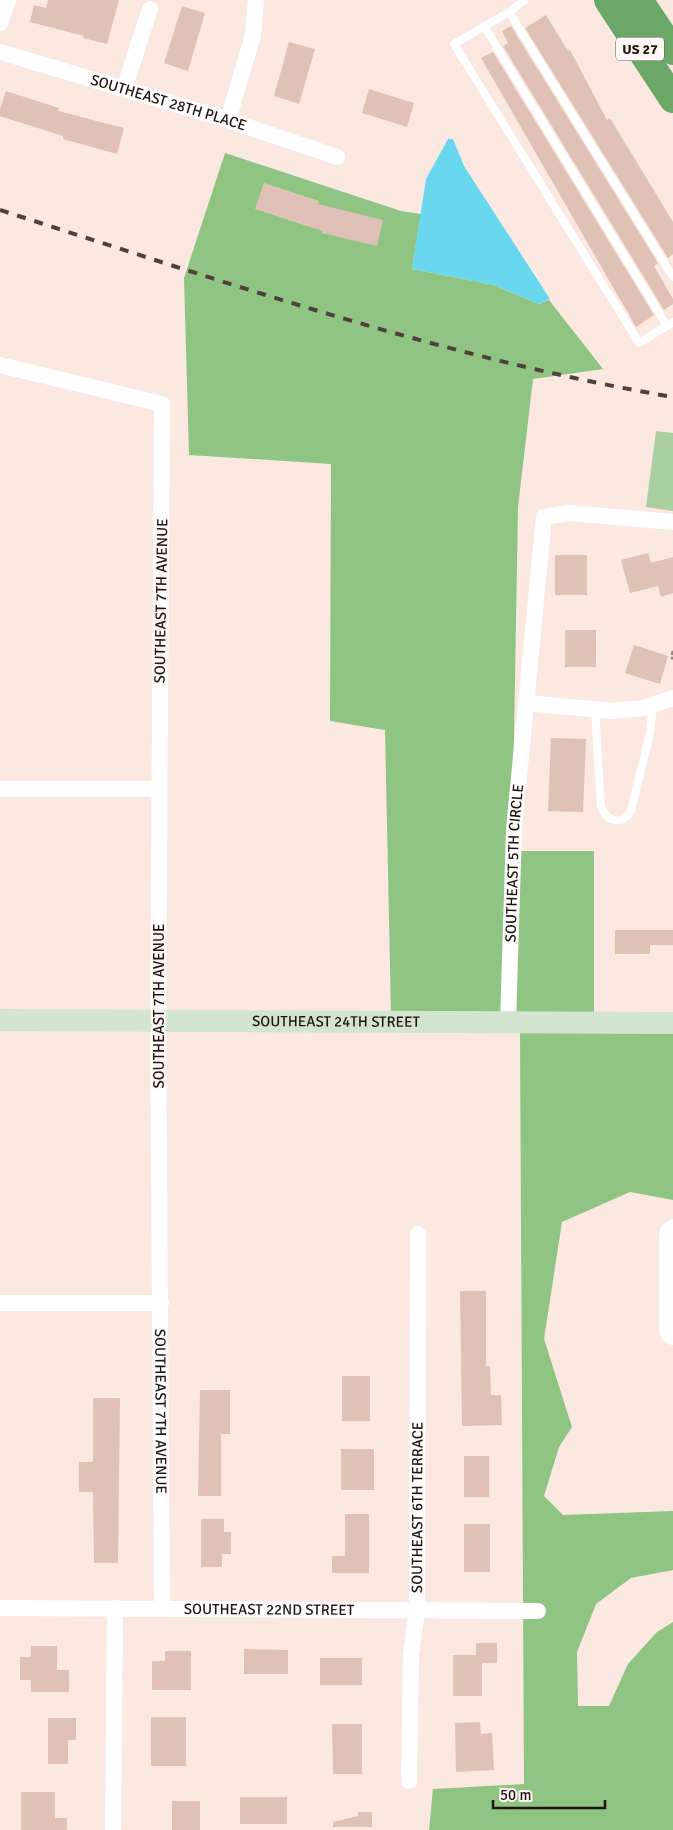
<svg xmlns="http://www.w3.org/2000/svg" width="673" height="1830" font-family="Signika,sans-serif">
<rect width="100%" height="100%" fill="#fbe8e0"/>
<polygon fill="#aad0a1" points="656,431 673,433 673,511 646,507"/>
<g fill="#8fc482">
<polygon points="225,153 401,211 421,214 412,269 494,285 539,304 549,300 603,369 533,379 518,507 512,851 594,851 594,1014 391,1013 385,730 330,721 331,464 189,455 184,278"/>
<polygon points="520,1032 673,1032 673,1200 630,1192 562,1222 544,1339 572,1427 559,1447 544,1496 563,1515 673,1511 673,1570 631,1578 596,1604 577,1652 578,1706 609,1706 628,1664 657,1632 673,1622 673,1830 429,1830 433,1789 524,1784"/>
</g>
<polygon fill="#69d8ef" points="448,139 453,139 464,166 550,299 539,304 494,285 412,269 426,179"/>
<g fill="#e0c1b5">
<polygon points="48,0 119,0 107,44 83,38 84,36 30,22 34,5 46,8"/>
<polygon points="182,6 205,13 188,71 164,63"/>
<polygon points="546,15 568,51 570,50 607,120 610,118 673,222 673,254 668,258 525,28"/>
<polygon points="511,26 658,263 654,266 673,299 673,304 664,310 503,46 508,43 502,31"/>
<polygon points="289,42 315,49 299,104 274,96"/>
<polygon points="493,52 654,315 636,327 481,58"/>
<polygon points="369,89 414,103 407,127 362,113"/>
<polygon points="6,91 59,108 58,111 124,128 117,154 63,139 63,136 0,116 0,109"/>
<polygon points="264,183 319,201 318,204 383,220 377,246 322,233 322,231 255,209"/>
<polygon points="648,553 651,563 673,557 673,593 661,597 658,586 630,593 621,560"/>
<rect x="555" y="555" width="32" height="40"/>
<rect x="565" y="630" width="31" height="37"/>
<polygon points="634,645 668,656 660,684 625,673"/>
<polygon points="551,738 586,739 583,812 548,811"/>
<polygon points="615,930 673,930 673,945 650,945 650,954 615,954"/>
<polygon points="460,1291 486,1291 486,1366 490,1366 491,1395 501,1395 502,1425 462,1426"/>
<rect x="342" y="1376" width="28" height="45"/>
<polygon points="200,1390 230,1390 230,1434 221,1434 221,1496 198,1496"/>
<polygon points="93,1398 120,1398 118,1563 94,1563 93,1492 79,1492 79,1462 93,1462"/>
<rect x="341" y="1449" width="33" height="41"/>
<rect x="464" y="1456" width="25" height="41"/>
<polygon points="345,1514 369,1514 369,1573 332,1573 332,1556 345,1556"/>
<polygon points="201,1519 224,1519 224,1532 231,1532 231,1554 222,1554 222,1567 201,1567"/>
<rect x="464" y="1524" width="26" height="48"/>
<polygon points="476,1643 497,1643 497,1663 482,1663 482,1696 453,1696 453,1655 476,1655"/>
<polygon points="31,1646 57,1646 57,1670 69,1670 69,1692 31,1692 31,1680 20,1680 20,1657 31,1657"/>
<polygon points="244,1649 288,1650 288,1674 244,1674"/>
<polygon points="165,1651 191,1651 191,1690 152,1690 152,1661 165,1661"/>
<rect x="320" y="1658" width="42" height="27"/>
<rect x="151" y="1717" width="35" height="49"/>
<polygon points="48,1718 76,1718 76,1740 68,1740 68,1764 48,1764"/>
<polygon points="480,1722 481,1734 492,1733 494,1770 456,1772 455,1723"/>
<polygon points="332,1724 362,1724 362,1774 333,1774"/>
<polygon points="21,1792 55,1792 55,1818 67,1818 67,1830 21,1830"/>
<rect x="240" y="1797" width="47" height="27"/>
<rect x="172" y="1801" width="28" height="29"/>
<polygon points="358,1812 372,1812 372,1827 333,1827 333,1822 358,1816"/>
</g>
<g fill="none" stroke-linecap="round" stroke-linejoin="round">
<polyline stroke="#94857f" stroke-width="2.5" stroke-dasharray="4 2.5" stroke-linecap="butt" points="673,651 671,657 673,659"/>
<g stroke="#fff" stroke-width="8">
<polyline points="523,0 524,1 509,12 454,44 639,343 673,322"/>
<polyline points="509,12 673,277"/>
<polyline points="484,26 667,326"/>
<path d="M595,710L601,807L608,818C620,822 623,822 631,811L650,733L653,705"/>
</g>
<g stroke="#fff" stroke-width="16">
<polyline points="0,23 8,0"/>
<path id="s1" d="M0,52L228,120L337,157"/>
<polyline points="124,89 150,9"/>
<polyline points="228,120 253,35 256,0"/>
<path id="s2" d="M0,365L162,404L158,1020L162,1608"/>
<polyline points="526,703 612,711 644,708 673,698"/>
<polyline points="0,789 159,789"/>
<path id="s3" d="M508,1023L514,829L544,517L569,513L673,522"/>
<polyline points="673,1227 668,1231 667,1237 667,1329 669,1335 673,1337"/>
<polyline points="0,1303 161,1303"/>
<path id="s4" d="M0,1608L538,1611"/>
<path id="s5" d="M409,1781L411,1655L417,1610L418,1234"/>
<polyline points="113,1830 115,1608"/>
</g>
<path stroke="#d3e5d1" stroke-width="22" id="s6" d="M0,1020L673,1023"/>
<g stroke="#6ba767" stroke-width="28">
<polyline points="608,0 673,99"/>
<polyline points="639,0 673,51"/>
</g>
<path stroke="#4e413c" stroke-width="4" stroke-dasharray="9 9" stroke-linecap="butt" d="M0,210C222,281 443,358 673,397"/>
</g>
<g text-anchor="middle" stroke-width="4.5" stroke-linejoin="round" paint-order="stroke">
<rect fill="#fff9f6" stroke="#635955" stroke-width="1" x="616" y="37.5" width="48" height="23" rx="4"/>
<g font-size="14" font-weight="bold" fill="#201510">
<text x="640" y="54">US 27</text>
</g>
<g font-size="15" fill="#201510" stroke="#fff9f6">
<text dy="5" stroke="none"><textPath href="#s1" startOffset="176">SOUTHEAST 28TH PLACE</textPath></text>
<text transform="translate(161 601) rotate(-89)" y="5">SOUTHEAST 7TH AVENUE</text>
<text dy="5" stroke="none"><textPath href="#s3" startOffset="160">SOUTHEAST 5TH CIRCLE</textPath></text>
<text transform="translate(159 1006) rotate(-90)" y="5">SOUTHEAST 7TH AVENUE</text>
<text dy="5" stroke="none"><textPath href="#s6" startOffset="336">SOUTHEAST 24TH STREET</textPath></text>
<text dy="5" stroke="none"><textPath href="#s2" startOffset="1174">SOUTHEAST 7TH AVENUE</textPath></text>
<text dy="5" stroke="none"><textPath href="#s5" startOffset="274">SOUTHEAST 6TH TERRACE</textPath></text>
<text dy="5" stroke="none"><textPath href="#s4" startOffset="269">SOUTHEAST 22ND STREET</textPath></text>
</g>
</g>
<path d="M493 1800v8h112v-8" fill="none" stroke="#201510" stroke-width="2.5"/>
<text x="500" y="1800" font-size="15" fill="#201510" stroke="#fff9f6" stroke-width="4" paint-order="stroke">50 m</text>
</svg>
